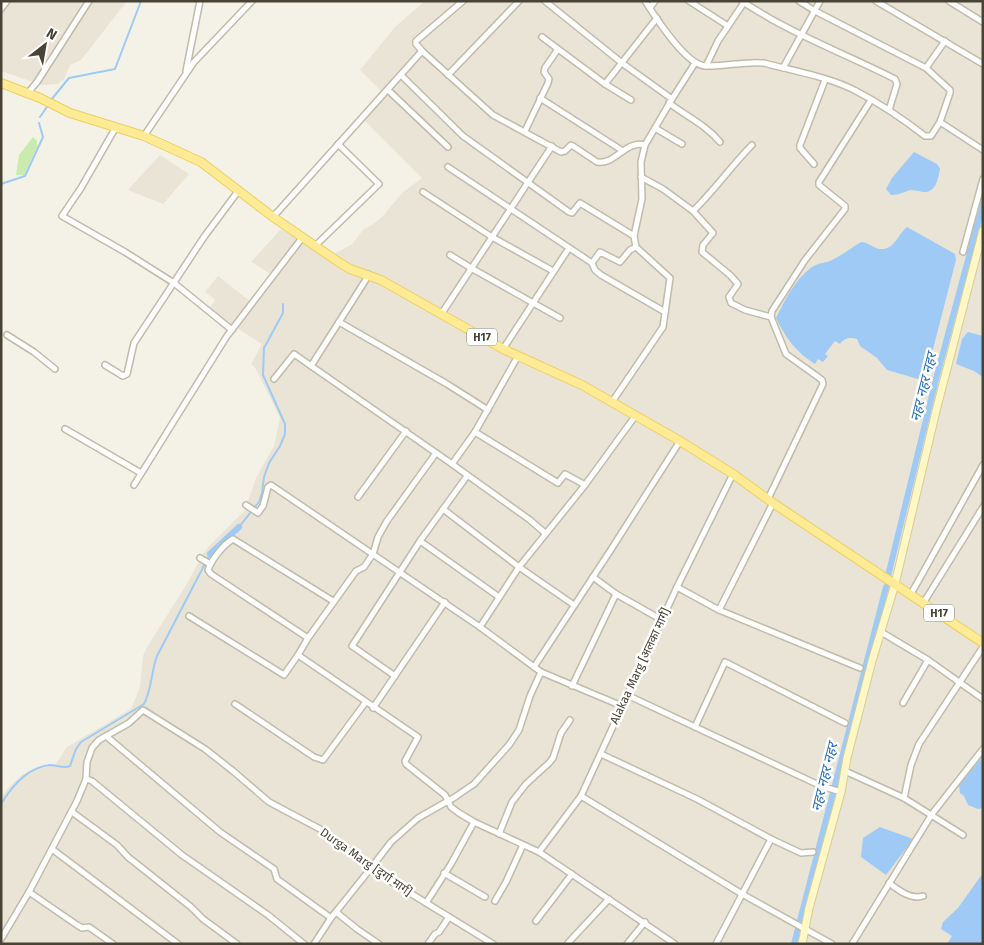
<svg xmlns="http://www.w3.org/2000/svg" width="984" height="945" font-family="'Fira Sans','Noto Sans Devanagari',sans-serif">
<rect width="100%" height="100%" fill="#f4f2e7"/>
<g fill="#e9e4d5">
<polygon points="1,1 127,1 81,60 70,65 64,79 57,84 42,85 1,71"/>
<polygon points="425,1 983,1 983,944 1,944 1,798 8,788 22,775 39,767 55,765 67,747 131,709 140,687 143,656 147,647 185,587 203,554 209,546 245,510 256,478 274,446 280,418 256,369 251,364 262,344 237,328 231,335 206,313 215,300 205,292 218,276 250,301 271,274 251,262 281,229 327,258 352,244 363,230 372,225 382,217 402,193 422,178 364,120 386,96 360,70 395,27"/>
<polygon points="160,155 189,174 163,204 128,190"/>
</g>
<polygon fill="#c9ebad" points="33,137 37,141 37,147 24,175 16,175 19,155"/>
<g fill="#9fcaf5">
<path d="M914,152L937,164L940,169C938,179 936,193 923,192C919,191 915,190 911,190C903,192 899,195 891,195L886,189L892,178Z"/>
<path d="M907,227L955,254L956,260L931,357L924,377L918,379L887,370L877,358L860,346L857,339C850,337 844,338 840,344L835,341L825,354L828,356L823,362L818,359L815,364C795,351 786,338 776,318C785,300 795,279 812,267C818,263 824,263 830,261C841,256 851,248 861,242C868,242 873,248 880,249C895,250 897,235 907,227Z"/>
<polygon points="968,332 983,336 983,377 974,371 956,364 962,339"/>
<polygon points="983,756 983,808 978,809 968,805 964,796 960,793 959,785"/>
<polygon points="880,827 913,839 886,875 861,857 863,838"/>
<polygon points="983,873 983,944 947,944 952,936 941,929 943,922 958,908"/>
</g>
<g fill="none" stroke-linecap="round" stroke-linejoin="round">
<g stroke="#9fcaf5" stroke-width="2">
<polyline points="51,100 69,78 115,69 141,1"/>
<polyline points="40,117 49,104"/>
<polyline points="1,184 25,176 43,137 39,123"/>
<polyline points="239,527 259,502 262,493 264,477 269,463 280,446 285,434 285,424 263,375 264,348 283,313 283,304"/>
<path d="M1,804C12,786 28,767 50,765C57,765 63,769 70,766L76,749L81,742L144,704C152,689 151,672 157,656L210,554"/>
</g>
<g stroke="#9fcaf5" stroke-width="6">
<polyline points="210,554 239,527"/>
<polyline points="888,576 936,379 983,204"/>
<polyline points="794,944 886,587"/>
</g>
<g stroke="#c1bba9" stroke-width="8">
<g id="street">
<polyline points="545,1 622,63 672,99"/>
<path d="M645,1C656,18 685,64 705,66C725,67 744,61 764,63C793,71 830,77 856,91C881,104 903,119 925,136H931L940,122L983,150"/>
<polyline points="689,1 728,26"/>
<path d="M742,1C751,8 762,13 771,19C812,42 854,58 895,79L897,84L889,110"/>
<polyline points="799,1 815,11 926,68 950,90 950,93 940,122"/>
<polyline points="876,1 983,64"/>
<polyline points="949,1 983,22"/>
<polyline points="650,8 655,1"/>
<polyline points="1,9 7,1"/>
<polyline points="542,37 605,84 631,100"/>
<path d="M422,51L493,115L561,152L565,151L571,145L573,146L597,162C616,165 625,140 645,145"/>
<polyline points="706,66 718,41 745,1"/>
<polyline points="783,68 820,1"/>
<polyline points="926,68 945,41"/>
<polyline points="186,71 200,1"/>
<polyline points="401,75 463,136 569,212 572,213 580,203 634,236"/>
<polyline points="448,75 519,1"/>
<polyline points="605,84 657,18"/>
<polyline points="388,90 448,147"/>
<polyline points="27,94 37,82 89,1"/>
<polyline points="540,98 623,151"/>
<path d="M669,103C686,116 706,125 720,142"/>
<polyline points="116,127 81,188 62,216 125,252 174,283 232,330"/>
<polyline points="655,128 682,144"/>
<polyline points="525,131 548,83 549,79 544,72 545,68 558,49"/>
<polyline points="144,136 194,62 252,1"/>
<polyline points="814,164 800,148 800,145 825,80"/>
<polyline points="448,167 592,263 595,270 601,275 665,312"/>
<path d="M641,177L663,189L693,211C715,190 731,166 752,145"/>
<polyline points="423,192 492,237 553,271"/>
<polyline points="693,211 713,233 703,245 702,252 730,275 738,284 729,297 731,303 745,310 771,317"/>
<polyline points="273,217 422,51 416,44 416,41 463,1"/>
<polyline points="315,246 379,184 338,144"/>
<polyline points="963,252 983,179"/>
<polyline points="450,255 471,268 560,318"/>
<polyline points="592,263 600,252 620,262 630,250 636,247"/>
<polyline points="442,313 552,146"/>
<polyline points="339,322 447,384 488,410"/>
<polyline points="7,335 34,352 55,369"/>
<polyline points="503,349 569,248"/>
<polyline points="518,356 475,432 452,464 530,520 545,533"/>
<polyline points="105,365 123,376 127,374 134,343 204,237 239,190"/>
<polyline points="311,366 365,281 368,274"/>
<polyline points="274,379 294,354 452,464"/>
<polyline points="612,402 663,327 670,278 636,247 634,236 642,199 641,162 645,145 672,99 695,63"/>
<polyline points="65,429 141,473"/>
<polyline points="475,432 558,483 565,474 585,485"/>
<polyline points="134,485 227,336 302,238"/>
<polyline points="358,497 406,431"/>
<polyline points="768,499 823,384 822,380 818,377 786,354 771,317 772,311 805,260 845,209 845,206 819,185 819,182 871,100"/>
<polyline points="246,505 258,513 263,506 268,487 271,485 480,627 541,672 622,706"/>
<polyline points="443,509 519,567 574,605"/>
<polyline points="420,541 499,597"/>
<polyline points="200,558 210,564"/>
<polyline points="593,577 616,594 662,620"/>
<polyline points="677,587 719,610 860,668"/>
<polyline points="911,594 983,465"/>
<polyline points="924,602 983,507"/>
<polyline points="719,610 773,503"/>
<polyline points="189,616 284,675 298,655 418,737 405,761 406,764 445,795 451,807 459,813 474,822 539,852 675,944"/>
<polyline points="480,627 519,567 585,485 636,415"/>
<polyline points="881,632 928,660 983,699"/>
<polyline points="308,638 356,571 364,567 373,554 378,537 387,521 436,453"/>
<path d="M298,655L308,638L211,574L208,570C212,559 223,545 233,539L333,601"/>
<polyline points="534,667 612,548 680,441"/>
<polyline points="395,676 352,646 420,541 467,476"/>
<polyline points="572,686 616,594"/>
<polyline points="627,695 821,786 841,792"/>
<polyline points="903,703 928,660"/>
<polyline points="235,704 314,757 323,760 365,703"/>
<polyline points="373,708 445,602"/>
<polyline points="695,727 725,662 845,723"/>
<polyline points="106,736 220,832 274,869 277,879 331,918"/>
<polyline points="601,754 697,799 771,839 801,853 813,852"/>
<polyline points="845,771 904,798 963,835"/>
<polyline points="86,779 92,781 182,855 268,915 304,944"/>
<polyline points="581,796 742,894 832,944"/>
<polyline points="904,798 911,765 919,744 983,647"/>
<polyline points="72,812 117,845 128,857 191,907 203,919 237,944"/>
<polyline points="499,834 512,802 526,784 549,763 553,758 561,733 570,720"/>
<polyline points="52,849 178,944"/>
<polyline points="539,852 581,796 677,587 733,474"/>
<polyline points="444,873 485,897"/>
<path d="M889,883C898,890 911,900 923,896"/>
<polyline points="29,892 77,925 82,928 89,927 113,944"/>
<polyline points="495,901 506,882 523,845"/>
<polyline points="426,903 451,864 474,822"/>
<polyline points="336,912 357,929 379,944"/>
<polyline points="536,921 572,874"/>
<polyline points="1,939 29,892 77,801 86,779 87,762 92,748 99,740 129,723 143,710 205,749 233,771 269,802 320,829 379,874 493,944"/>
<polyline points="568,943 609,899"/>
<polyline points="314,944 331,918 371,868 391,842 418,818 455,797 474,784 509,745 519,730 530,696 541,672"/>
<polyline points="428,944 435,934 439,932 449,917"/>
<polyline points="627,944 645,922"/>
<polyline points="716,944 771,839"/>
<polyline points="852,944 932,814 983,749"/>
</g>
</g>
<g stroke="#d8cc94" stroke-width="9">
<polyline id="secondary" points="802,944 809,908 841,792 847,758 872,661 895,584 936,411 983,230"/>
</g>
<g stroke="#eccf5e" stroke-width="10">
<polyline id="primary" points="1,83 40,98 70,113 144,136 201,162 273,217 340,263 350,269 381,280 503,349 582,385 680,441 733,474 773,503 983,643"/>
</g>
<use href="#street" stroke="#fff" stroke-width="5"/>
<use href="#secondary" stroke="#fff7c6" stroke-width="7"/>
<use href="#primary" stroke="#ffeb95" stroke-width="8"/>
</g>
<g text-anchor="middle" stroke-width="5" stroke-linejoin="round" paint-order="stroke">
<g fill="#fff" stroke="#7f7b72" stroke-width="1">
<rect x="467" y="328.5" width="30" height="17" rx="4"/>
<rect x="924" y="604.5" width="30" height="17" rx="4"/>
</g>
<g font-size="11" font-weight="bold" fill="#484335">
<text x="482" y="341">H17</text>
<text x="939" y="617">H17</text>
</g>
<g font-size="12" fill="#484335" stroke="#fff">
<text transform="translate(640 666) rotate(-65)" y="4">Alakaa Marg [अलका मार्ग]</text>
<text transform="translate(366 862) rotate(35)" y="4">Durga Marg [दुर्गा मार्ग]</text>
</g>
<g font-size="14" font-style="italic" fill="#276ebc" stroke="#fff">
<text transform="translate(923 387) rotate(-76)" y="5">नहर नहर नहर</text>
<text transform="translate(824 777) rotate(-76)" y="5">नहर नहर नहर</text>
</g>
</g>
<rect width="984" height="945" fill="none" stroke="#484335" stroke-width="5"/>
<g transform="translate(45 45) rotate(31)" stroke="#ffffff" stroke-width="4" paint-order="stroke">
<path d="M0-4L9 19L0 12L-9 19Z" fill="#484335"/>
<text y="-8" font-size="14" font-weight="bold" text-anchor="middle" fill="#484335">N</text>
</g>
</svg>
